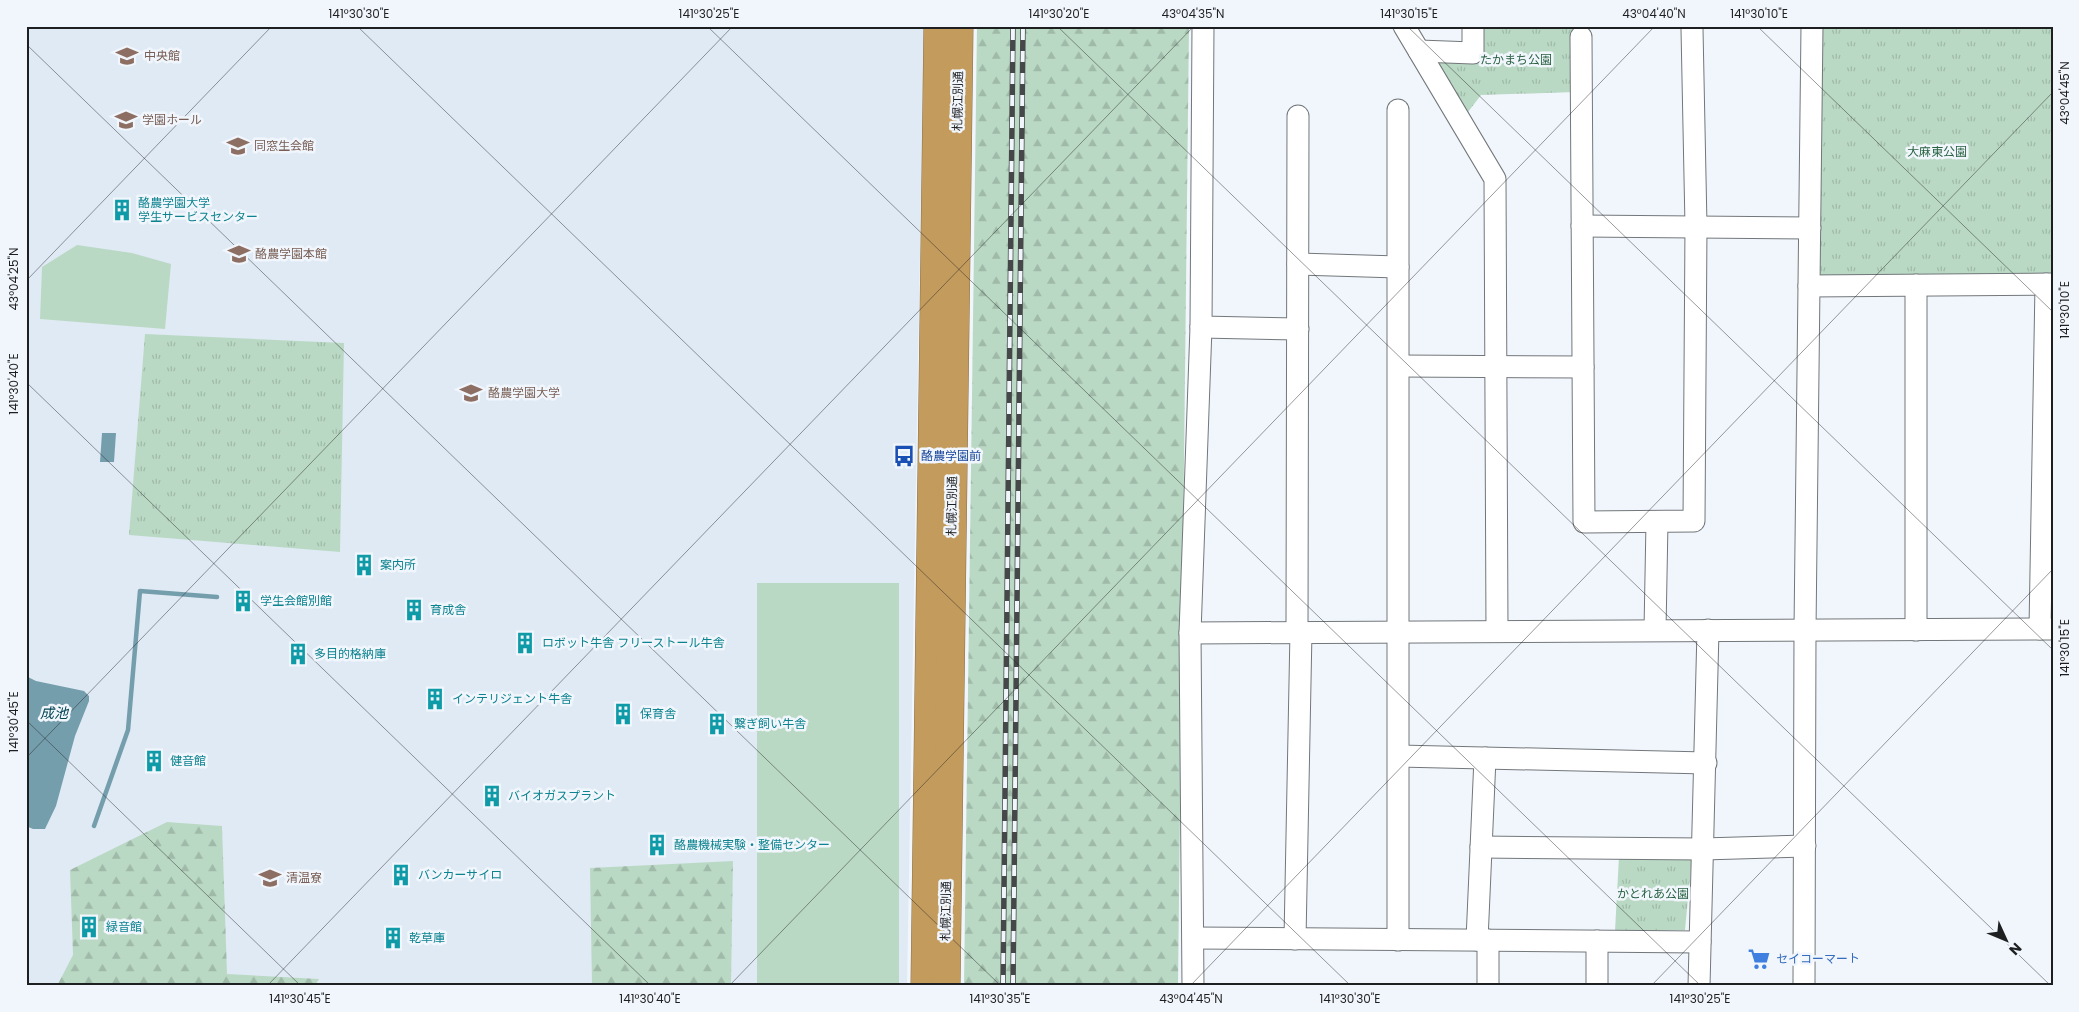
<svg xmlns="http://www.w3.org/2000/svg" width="2079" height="1012" font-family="Poppins,'Noto Sans JP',sans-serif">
<defs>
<pattern id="forest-firs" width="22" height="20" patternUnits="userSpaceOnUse" patternTransform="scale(1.25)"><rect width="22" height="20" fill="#bad9c4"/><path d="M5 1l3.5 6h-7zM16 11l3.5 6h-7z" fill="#9fbaa8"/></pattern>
<pattern id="park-tufts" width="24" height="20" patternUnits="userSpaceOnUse" patternTransform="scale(1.25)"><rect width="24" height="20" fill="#bad9c4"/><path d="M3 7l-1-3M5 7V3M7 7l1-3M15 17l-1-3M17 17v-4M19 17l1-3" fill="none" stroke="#9fbaa8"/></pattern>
</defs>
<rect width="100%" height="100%" fill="#f1f6fc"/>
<polygon fill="#e0eaf5" points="26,26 924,26 907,986 26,986"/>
<g fill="#bad9c4">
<polygon points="77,245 132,253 171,264 165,329 40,319 42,267"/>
<rect x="757" y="583" width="142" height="403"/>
</g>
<g fill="url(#forest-firs)">
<polygon points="977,26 1189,26 1178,986 964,986"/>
<polygon points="167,822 222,826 227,974 319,979 315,986 57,986 73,955 70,870"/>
<polygon points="733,861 731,986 592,986 590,868"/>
</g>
<g fill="url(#park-tufts)">
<polygon points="1481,26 1575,26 1576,92 1481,95 1465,116 1433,62 1480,58"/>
<polygon points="1821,26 2053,26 2053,278 1820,283"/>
<polygon points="145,334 344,343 340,552 129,535"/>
<polygon points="1619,856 1692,857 1685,930 1615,931"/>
</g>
<g fill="#759ead">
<polygon points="102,433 116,433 114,462 100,462"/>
<polygon points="26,676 36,681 84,691 89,696 89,701 75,736 56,806 45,829 33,829 26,826"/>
</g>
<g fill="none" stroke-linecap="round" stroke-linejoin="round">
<polyline stroke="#759ead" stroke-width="4.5" points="94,826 128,730 140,591 217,597"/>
<g stroke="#72777b" stroke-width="23">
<g id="minor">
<polyline points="1404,26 1495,179 1497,630"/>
<polyline points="1581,37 1584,522 1694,521 1696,226 1692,29"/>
<polyline points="1419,51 1473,53 1473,26"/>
<polyline points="1582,226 1810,228"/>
<polyline points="1298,264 1398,267"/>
<polyline points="1916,285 1916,630"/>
<polyline points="1809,286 2053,284"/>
<polyline points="1201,327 1298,329"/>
<polyline points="1399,366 1583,367"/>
<polyline points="2040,629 2046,284"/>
<polyline points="1655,630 1657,522"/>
<polyline points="1297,631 1298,116"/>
<polyline points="1190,633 2053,629"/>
<polyline points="1399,756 1706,763"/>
<polyline points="1481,847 1703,849 1805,846"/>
<polyline points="1194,938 1700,942"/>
<polyline points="1295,939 1301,631"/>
<polyline points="1398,940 1398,110"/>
<polyline points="1477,940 1485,758"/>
<polyline points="1193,986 1190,633 1201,327 1203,26"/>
<polyline points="1488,986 1488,940"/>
<polyline points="1597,986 1597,941"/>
<polyline points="1699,986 1708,630"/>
<polyline points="1804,986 1805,630 1812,26"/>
</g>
</g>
<g stroke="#897048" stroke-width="29">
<g id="highway">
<polyline points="925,986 938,26"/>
<polyline points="946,986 959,26"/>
</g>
</g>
<use href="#minor" stroke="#fff" stroke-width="21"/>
<use href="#highway" stroke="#c39b5d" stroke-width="28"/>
<g stroke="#454749" stroke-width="5.5">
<g id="rail">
<polyline points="1003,986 1013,26"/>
<polyline points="1013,986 1023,26"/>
</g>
</g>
<use href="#rail" stroke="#f1f6fc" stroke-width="4" stroke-dasharray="11" stroke-linecap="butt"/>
</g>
<path fill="none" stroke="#1e1f21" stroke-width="1" stroke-opacity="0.45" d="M357,26L1351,986M707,26L1701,986M1057,26L2051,986M1407,26L2053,650M1757,26L2053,312M26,44L1001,986M26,281L272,26M26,382L651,986M26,720L301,986M26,758L733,26M267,986L1194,26M729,986L1655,26M1190,986L2053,92M1651,986L2053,569"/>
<defs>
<g id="university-bare" transform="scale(1.725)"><path d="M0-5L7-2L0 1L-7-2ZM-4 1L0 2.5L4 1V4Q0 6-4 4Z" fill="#8d6e63" stroke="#f1f6fc" stroke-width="2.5" paint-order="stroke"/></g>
<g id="building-bare" transform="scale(1.725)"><path d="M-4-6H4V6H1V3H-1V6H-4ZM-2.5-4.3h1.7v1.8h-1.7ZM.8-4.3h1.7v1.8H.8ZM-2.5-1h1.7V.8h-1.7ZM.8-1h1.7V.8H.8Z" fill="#0f9aa8" stroke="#f1f6fc" stroke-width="2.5" paint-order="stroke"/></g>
<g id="bus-bare" transform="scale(1.725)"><path d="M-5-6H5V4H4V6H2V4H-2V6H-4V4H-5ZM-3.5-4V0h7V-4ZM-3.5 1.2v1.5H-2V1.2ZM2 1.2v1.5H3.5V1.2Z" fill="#1a4fb4" stroke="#f1f6fc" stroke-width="2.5" paint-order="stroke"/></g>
<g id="supermarket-bare" transform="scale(1.725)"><path d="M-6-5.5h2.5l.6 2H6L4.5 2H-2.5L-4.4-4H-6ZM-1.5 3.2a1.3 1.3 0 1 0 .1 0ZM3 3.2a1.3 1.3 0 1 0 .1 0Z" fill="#3f7fe0" stroke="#f1f6fc" stroke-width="2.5" paint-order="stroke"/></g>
</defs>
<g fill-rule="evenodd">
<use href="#university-bare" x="127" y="56"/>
<use href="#university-bare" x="126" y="120"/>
<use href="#university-bare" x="238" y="146"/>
<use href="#building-bare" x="122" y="210"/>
<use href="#university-bare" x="239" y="254"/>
<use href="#university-bare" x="471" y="393"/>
<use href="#bus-bare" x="904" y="456"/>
<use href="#building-bare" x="364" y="565"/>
<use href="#building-bare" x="243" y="601"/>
<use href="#building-bare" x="414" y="610"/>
<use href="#building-bare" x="525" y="643"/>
<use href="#building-bare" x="298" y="654"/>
<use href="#building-bare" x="435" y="699"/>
<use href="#building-bare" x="623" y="714"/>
<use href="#building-bare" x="717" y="724"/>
<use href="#building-bare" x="154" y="761"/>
<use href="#building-bare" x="492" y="796"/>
<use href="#building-bare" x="657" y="845"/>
<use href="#building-bare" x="401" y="875"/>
<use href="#university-bare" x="270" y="878"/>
<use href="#building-bare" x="89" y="927"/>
<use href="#building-bare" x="393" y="938"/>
<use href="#supermarket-bare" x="1759" y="959"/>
</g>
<g text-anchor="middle" stroke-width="5" stroke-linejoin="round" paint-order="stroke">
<g font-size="12" fill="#785e54" stroke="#f1f6fc" text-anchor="start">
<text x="144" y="60">中央館</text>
<text x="142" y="124">学園ホール</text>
<text x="254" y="150">同窓生会館</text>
<text x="255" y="258">酪農学園本館</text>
<text x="488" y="397">酪農学園大学</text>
<text x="286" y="882">清温寮</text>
</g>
<g font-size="12" fill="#296141" stroke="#f1f6fc">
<text x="1516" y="64">たかまち公園</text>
<text x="1937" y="156">大麻東公園</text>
<text x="1653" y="898">かとれあ公園</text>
</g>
<g font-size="12" fill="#1e1f21" stroke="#f1f6fc">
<text transform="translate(958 101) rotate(-89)" y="4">札幌江別通</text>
<text transform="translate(952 506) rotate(-89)" y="4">札幌江別通</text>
<text transform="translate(946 911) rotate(-89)" y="4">札幌江別通</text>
</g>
<g font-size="12" fill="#0d838f" stroke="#f1f6fc" text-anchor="start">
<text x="138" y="207">酪農学園大学<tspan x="138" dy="14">学生サービスセンター</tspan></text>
<text x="380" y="569">案内所</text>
<text x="260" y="605">学生会館別館</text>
<text x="430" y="614">育成舎</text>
<text x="542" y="647">ロボット牛舎 フリーストール牛舎</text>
<text x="314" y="658">多目的格納庫</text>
<text x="452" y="703">インテリジェント牛舎</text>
<text x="640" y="718">保育舎</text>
<text x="734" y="728">繋ぎ飼い牛舎</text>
<text x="170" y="765">健音館</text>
<text x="508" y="800">バイオガスプラント</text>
<text x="674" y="849">酪農機械実験・整備センター</text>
<text x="418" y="879">バンカーサイロ</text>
<text x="106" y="931">緑音館</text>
<text x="409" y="942">乾草庫</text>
</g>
<g font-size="12" fill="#164399" stroke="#f1f6fc" text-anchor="start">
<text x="921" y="460">酪農学園前</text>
</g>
<g font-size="12" fill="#366cbe" stroke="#f1f6fc" text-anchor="start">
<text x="1776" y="963">セイコーマート</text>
</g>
<g font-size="14" font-style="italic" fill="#054454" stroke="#f1f6fc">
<text x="54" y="718">成池</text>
</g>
</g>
<rect width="2079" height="1012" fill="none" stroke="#f1f6fc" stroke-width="55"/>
<g transform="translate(2006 940) rotate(134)" stroke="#f1f6fc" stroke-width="4" paint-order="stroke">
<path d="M0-4L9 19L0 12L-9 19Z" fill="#1e1f21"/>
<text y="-8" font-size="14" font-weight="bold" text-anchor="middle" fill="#1e1f21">N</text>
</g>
<rect x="28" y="28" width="2024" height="956" fill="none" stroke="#1e1f21" stroke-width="2"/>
<g font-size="12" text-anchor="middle" fill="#1e1f21">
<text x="359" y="18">141°30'30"E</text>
<text x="709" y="18">141°30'25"E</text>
<text x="1059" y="18">141°30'20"E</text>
<text x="1193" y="18">43°04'35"N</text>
<text x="1409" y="18">141°30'15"E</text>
<text x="1654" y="18">43°04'40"N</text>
<text x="1759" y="18">141°30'10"E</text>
<text transform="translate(2065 93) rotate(-90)" y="4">43°04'45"N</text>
<text transform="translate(14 279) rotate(-90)" y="4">43°04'25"N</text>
<text transform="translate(2065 310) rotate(-90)" y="4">141°30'10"E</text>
<text transform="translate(14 384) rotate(-90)" y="4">141°30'40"E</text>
<text transform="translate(2065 648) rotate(-90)" y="4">141°30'15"E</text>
<text transform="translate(14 722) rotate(-90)" y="4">141°30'45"E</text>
<text x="300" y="1003">141°30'45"E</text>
<text x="650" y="1003">141°30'40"E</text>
<text x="1000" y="1003">141°30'35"E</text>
<text x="1191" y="1003">43°04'45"N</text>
<text x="1350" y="1003">141°30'30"E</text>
<text x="1700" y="1003">141°30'25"E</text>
</g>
</svg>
